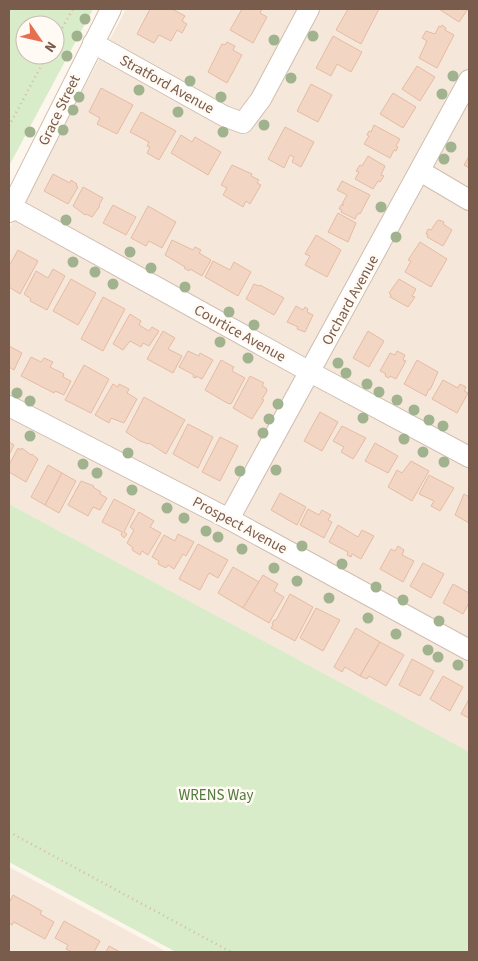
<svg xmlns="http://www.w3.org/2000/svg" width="478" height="961" font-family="'Source Sans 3',sans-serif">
<rect width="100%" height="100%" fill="#fdf6ec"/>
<g fill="#f5e8da">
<polygon points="126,9 469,9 469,753 9,504 9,229"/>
<polygon points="9,867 167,952 9,952"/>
</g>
<g fill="#d8ecc9" fill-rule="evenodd">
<path d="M9,9H93L9,166ZM25,25H55V55H25Z"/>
<polygon points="9,504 469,752 469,952 176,952 9,862"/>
</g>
<g fill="#f3d5c3" stroke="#e6bba3">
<polygon points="150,9 172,9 185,16 182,21 187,24 182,33 177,30 171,41 159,35 154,43 137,34"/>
<polygon points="242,9 262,9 260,13 267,17 253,43 230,30"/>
<polygon points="348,9 379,9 361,44 336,30"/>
<polygon points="439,9 468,9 459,22"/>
<polygon points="442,25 446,28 445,30 454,35 437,68 419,58 427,41 422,38 426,31 435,34 439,26 441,27"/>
<polygon points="333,36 362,52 351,72 337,64 331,76 316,68"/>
<polygon points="227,42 235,46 233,50 242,55 227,83 208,72 222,44 225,45"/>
<polygon points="417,66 435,77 420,101 402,89"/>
<polygon points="311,84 332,95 318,122 297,111"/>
<polygon points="101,88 133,105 117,134 97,124 100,118 89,112"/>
<polygon points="393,93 416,107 403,128 380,114"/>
<polygon points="141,112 176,131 159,160 147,153 150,147 147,146 149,142 130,132"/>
<polygon points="374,125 400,139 396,146 398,147 396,151 394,150 390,158 364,144 369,136 367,135 369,131 371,132"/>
<polygon points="285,127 314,142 301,167 292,162 294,157 290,155 284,168 268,159"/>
<polygon points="181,135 192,142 195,137 221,152 208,175 171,153"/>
<polygon points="368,156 385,166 381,175 384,176 380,182 378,181 373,189 355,179 359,172 356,171 360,165 362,166"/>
<polygon points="469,156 469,168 464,165"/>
<polygon points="232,165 252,174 251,176 259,180 257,183 261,185 250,204 246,201 243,207 223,195 227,188 221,185"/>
<polygon points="53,174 70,183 71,180 77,184 76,186 78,187 68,204 44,191"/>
<polygon points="342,181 370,195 360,214 358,213 355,219 341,212 342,210 339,209 341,205 344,205 342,204 347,195 337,190"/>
<polygon points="83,187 103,198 99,205 100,206 92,217 86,214 85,215 73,206"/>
<polygon points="113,205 136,217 126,235 103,223"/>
<polygon points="148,206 176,222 162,248 149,241 146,246 131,238"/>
<polygon points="338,213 356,223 348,242 328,232"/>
<polygon points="439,220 444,222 443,224 452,230 443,246 427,237 428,235 426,234 428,229 431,230 437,221"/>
<polygon points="316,235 341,250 327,277 305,265 310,256 305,254"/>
<polygon points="172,240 193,250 195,247 201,250 199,253 211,260 202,276 190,269 189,271 184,268 185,267 165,255"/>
<polygon points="420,242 447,259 431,287 405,272 411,261 408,260"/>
<polygon points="18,250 38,261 20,294 9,287 9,266"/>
<polygon points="213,261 230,270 234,262 251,272 238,296 205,277"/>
<polygon points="53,269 65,276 47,310 30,301 31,299 24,294 36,271 48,278"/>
<polygon points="71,279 96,293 78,325 53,311"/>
<polygon points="399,279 416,289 412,296 415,297 408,307 390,297 391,295 389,293"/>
<polygon points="254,284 259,286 260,285 284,298 274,315 246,299"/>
<polygon points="103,297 125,309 103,351 81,339"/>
<polygon points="296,306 303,310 305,307 308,309 307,312 313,315 305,332 297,329 298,327 287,322"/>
<polygon points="130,314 141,321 139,325 149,331 152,327 159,331 149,346 143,343 141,347 130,341 123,350 113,344"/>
<polygon points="163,331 175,338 168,349 182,356 173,373 147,359"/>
<polygon points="368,331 384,341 369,367 353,358"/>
<polygon points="9,346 22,353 14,370 9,367"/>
<polygon points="188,351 199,356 200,353 213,360 202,379 196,376 196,378 193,377 194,375 179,367"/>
<polygon points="397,351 405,355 403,360 406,361 396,379 390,376 389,378 385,376 386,374 380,371 390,353 395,355"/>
<polygon points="31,357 41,362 44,358 53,362 50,367 64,374 63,377 71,381 64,395 55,391 54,393 21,376"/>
<polygon points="221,360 234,367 232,371 245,378 231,404 227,403 205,390"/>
<polygon points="417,360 438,372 430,390 429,389 426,396 404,384"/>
<polygon points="84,365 109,379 91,413 65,400"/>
<polygon points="250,376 264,383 262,386 266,388 267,391 262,399 264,400 252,419 233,408"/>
<polygon points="443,380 458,388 460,384 466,387 464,391 468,393 457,413 432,399"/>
<polygon points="113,384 118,387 119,384 129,389 127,393 137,399 124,423 111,418 109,423 95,415"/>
<polygon points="144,397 185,420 166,454 149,443 148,444 140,441 126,432"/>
<polygon points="320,412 338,422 322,451 304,441"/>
<polygon points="188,424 213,437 198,468 173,454"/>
<polygon points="342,426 366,438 353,459 341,452 344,447 333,441"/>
<polygon points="220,437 238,446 220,481 202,472"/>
<polygon points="9,442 14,445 9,455"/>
<polygon points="375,443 398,456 388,473 365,461"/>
<polygon points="18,448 21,450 22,448 31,455 32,454 38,459 26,482 9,472 9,465"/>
<polygon points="411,461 429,471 412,501 388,487 397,470 402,473"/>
<polygon points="48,465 62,473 45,505 31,497"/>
<polygon points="62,473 76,481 59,513 45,505"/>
<polygon points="429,475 454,488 440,511 431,506 434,501 419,494"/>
<polygon points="81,481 94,486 93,487 101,492 100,494 107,498 100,510 93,507 88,516 68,505"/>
<polygon points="280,493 306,507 297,525 271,510"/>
<polygon points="464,494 469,497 469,523 455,515"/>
<polygon points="114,499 135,510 124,532 127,534 124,538 121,535 122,532 102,522"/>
<polygon points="308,509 319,515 322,510 331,515 328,520 332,522 324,538 300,525"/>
<polygon points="139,512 154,521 150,527 161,533 148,555 142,551 140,555 132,550 133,548 127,543 134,530 130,527"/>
<polygon points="338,525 358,537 362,530 374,536 361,559 352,554 351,557 347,555 348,552 329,542"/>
<polygon points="178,534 194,542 186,556 183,554 174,569 168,565 166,568 158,564 159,561 152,557 164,535 175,541"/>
<polygon points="198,544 228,560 218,578 209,573 200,590 179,579"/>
<polygon points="398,546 404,550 402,555 414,561 403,582 380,569 391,549 395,551"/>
<polygon points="423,563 444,574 431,598 410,586"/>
<polygon points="233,567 259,582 243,608 218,593"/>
<polygon points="263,575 278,584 274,591 284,597 269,623 243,608"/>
<polygon points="453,584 469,593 469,603 463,614 443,603"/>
<polygon points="290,594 313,607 295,641 271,628 273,625 272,624 274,620 276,620"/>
<polygon points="316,608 340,620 323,651 300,638"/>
<polygon points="356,628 380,642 360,676 345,667 342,672 334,667"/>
<polygon points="380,642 404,655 386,686 369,676 367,679 360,676"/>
<polygon points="412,659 434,671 420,696 399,685"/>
<polygon points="443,676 463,687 450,711 430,699"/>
<polygon points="469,699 469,718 461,714"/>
<polygon points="13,895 42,911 40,914 54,922 45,939 14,922 12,925 9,923 9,903"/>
<polygon points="64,921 100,941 94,952 72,952 66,949 68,945 55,938"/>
<polygon points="109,946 120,952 106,952"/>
</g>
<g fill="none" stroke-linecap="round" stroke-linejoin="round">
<g stroke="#d1beb0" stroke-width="22">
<g id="minor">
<polyline points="93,43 224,116 243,123 261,99 309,9"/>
<polyline points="420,171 469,200"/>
<polyline points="12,207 310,372 469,457"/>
<polyline points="9,212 111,9"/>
<polyline points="9,406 229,519 469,650"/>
<polyline points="229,519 469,80"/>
</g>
</g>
<g stroke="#d9b8a5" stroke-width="2.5" stroke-dasharray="1 4" stroke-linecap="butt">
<polyline points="55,41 73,9"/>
<polyline points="9,126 47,55"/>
<polyline points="9,832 231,952"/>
</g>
<use href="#minor" stroke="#fff" stroke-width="20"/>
</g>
<g fill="#a0b28e">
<circle cx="85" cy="19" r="5.5"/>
<circle cx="77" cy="36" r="5.5"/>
<circle cx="313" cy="36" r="5.5"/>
<circle cx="274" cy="40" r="5.5"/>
<circle cx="67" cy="56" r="5.5"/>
<circle cx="453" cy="76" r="5.5"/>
<circle cx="291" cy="78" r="5.5"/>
<circle cx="190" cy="81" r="5.5"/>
<circle cx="139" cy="90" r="5.5"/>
<circle cx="442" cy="94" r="5.5"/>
<circle cx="79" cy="97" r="5.5"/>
<circle cx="221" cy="97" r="5.5"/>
<circle cx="73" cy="110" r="5.5"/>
<circle cx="178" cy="112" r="5.5"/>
<circle cx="264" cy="125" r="5.5"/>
<circle cx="63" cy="130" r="5.5"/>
<circle cx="30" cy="132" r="5.5"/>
<circle cx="223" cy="132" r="5.5"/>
<circle cx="451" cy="147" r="5.5"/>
<circle cx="444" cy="159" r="5.5"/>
<circle cx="381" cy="207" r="5.5"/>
<circle cx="66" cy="220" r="5.5"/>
<circle cx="396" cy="237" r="5.5"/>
<circle cx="130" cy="252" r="5.5"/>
<circle cx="73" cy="262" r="5.5"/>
<circle cx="151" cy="268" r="5.5"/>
<circle cx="95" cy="272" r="5.5"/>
<circle cx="113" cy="284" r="5.5"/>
<circle cx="185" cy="287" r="5.5"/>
<circle cx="229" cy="312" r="5.5"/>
<circle cx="254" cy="325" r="5.5"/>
<circle cx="220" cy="342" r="5.5"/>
<circle cx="248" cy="358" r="5.5"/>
<circle cx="338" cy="363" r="5.5"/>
<circle cx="346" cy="373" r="5.5"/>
<circle cx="367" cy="384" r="5.5"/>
<circle cx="379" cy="392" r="5.5"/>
<circle cx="17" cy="393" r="5.5"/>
<circle cx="397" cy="400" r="5.5"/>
<circle cx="30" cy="401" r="5.5"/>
<circle cx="278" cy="404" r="5.5"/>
<circle cx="414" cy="410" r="5.5"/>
<circle cx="363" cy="418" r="5.5"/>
<circle cx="269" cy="419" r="5.5"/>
<circle cx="429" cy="420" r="5.5"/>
<circle cx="443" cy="426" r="5.5"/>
<circle cx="263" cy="433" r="5.5"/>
<circle cx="30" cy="436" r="5.5"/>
<circle cx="404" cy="439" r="5.5"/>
<circle cx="423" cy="452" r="5.5"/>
<circle cx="128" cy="453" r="5.5"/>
<circle cx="444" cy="462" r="5.5"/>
<circle cx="83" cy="464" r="5.5"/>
<circle cx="276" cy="470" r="5.5"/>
<circle cx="240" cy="471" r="5.5"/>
<circle cx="97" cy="473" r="5.5"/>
<circle cx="132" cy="490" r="5.5"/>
<circle cx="167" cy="508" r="5.5"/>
<circle cx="184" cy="518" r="5.5"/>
<circle cx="206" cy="531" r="5.5"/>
<circle cx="218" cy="537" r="5.5"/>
<circle cx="302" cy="546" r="5.5"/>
<circle cx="242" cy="549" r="5.5"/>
<circle cx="342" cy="564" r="5.5"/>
<circle cx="274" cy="568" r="5.5"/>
<circle cx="297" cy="581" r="5.5"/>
<circle cx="376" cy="587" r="5.5"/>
<circle cx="329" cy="598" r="5.5"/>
<circle cx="403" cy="600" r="5.5"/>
<circle cx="368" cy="618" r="5.5"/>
<circle cx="439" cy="621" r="5.5"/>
<circle cx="396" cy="634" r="5.5"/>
<circle cx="428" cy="650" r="5.5"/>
<circle cx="438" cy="657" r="5.5"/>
<circle cx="458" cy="665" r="5.5"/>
</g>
<g text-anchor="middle" stroke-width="5" stroke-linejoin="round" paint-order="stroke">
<g font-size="15" fill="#7a5c4d" stroke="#fffaf3">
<text transform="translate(167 84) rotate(29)" y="5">Stratford Avenue</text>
<text transform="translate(59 110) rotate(-64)" y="5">Grace Street</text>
<text transform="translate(350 300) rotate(-61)" y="5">Orchard Avenue</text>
<text transform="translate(240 333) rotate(29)" y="5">Courtice Avenue</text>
<text transform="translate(240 525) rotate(28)" y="5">Prospect Avenue</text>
</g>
<g font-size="15" fill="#537a41" stroke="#fffaf3">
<text x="216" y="800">WRENS Way</text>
</g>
</g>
<rect width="478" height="961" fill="none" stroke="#7a5c4d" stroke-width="20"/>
<g transform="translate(40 40) rotate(124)"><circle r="24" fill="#fffaf3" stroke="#cabbb1"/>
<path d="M0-4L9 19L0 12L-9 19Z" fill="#e76f51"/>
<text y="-8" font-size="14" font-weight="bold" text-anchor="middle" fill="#7a5c4d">N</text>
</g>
</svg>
